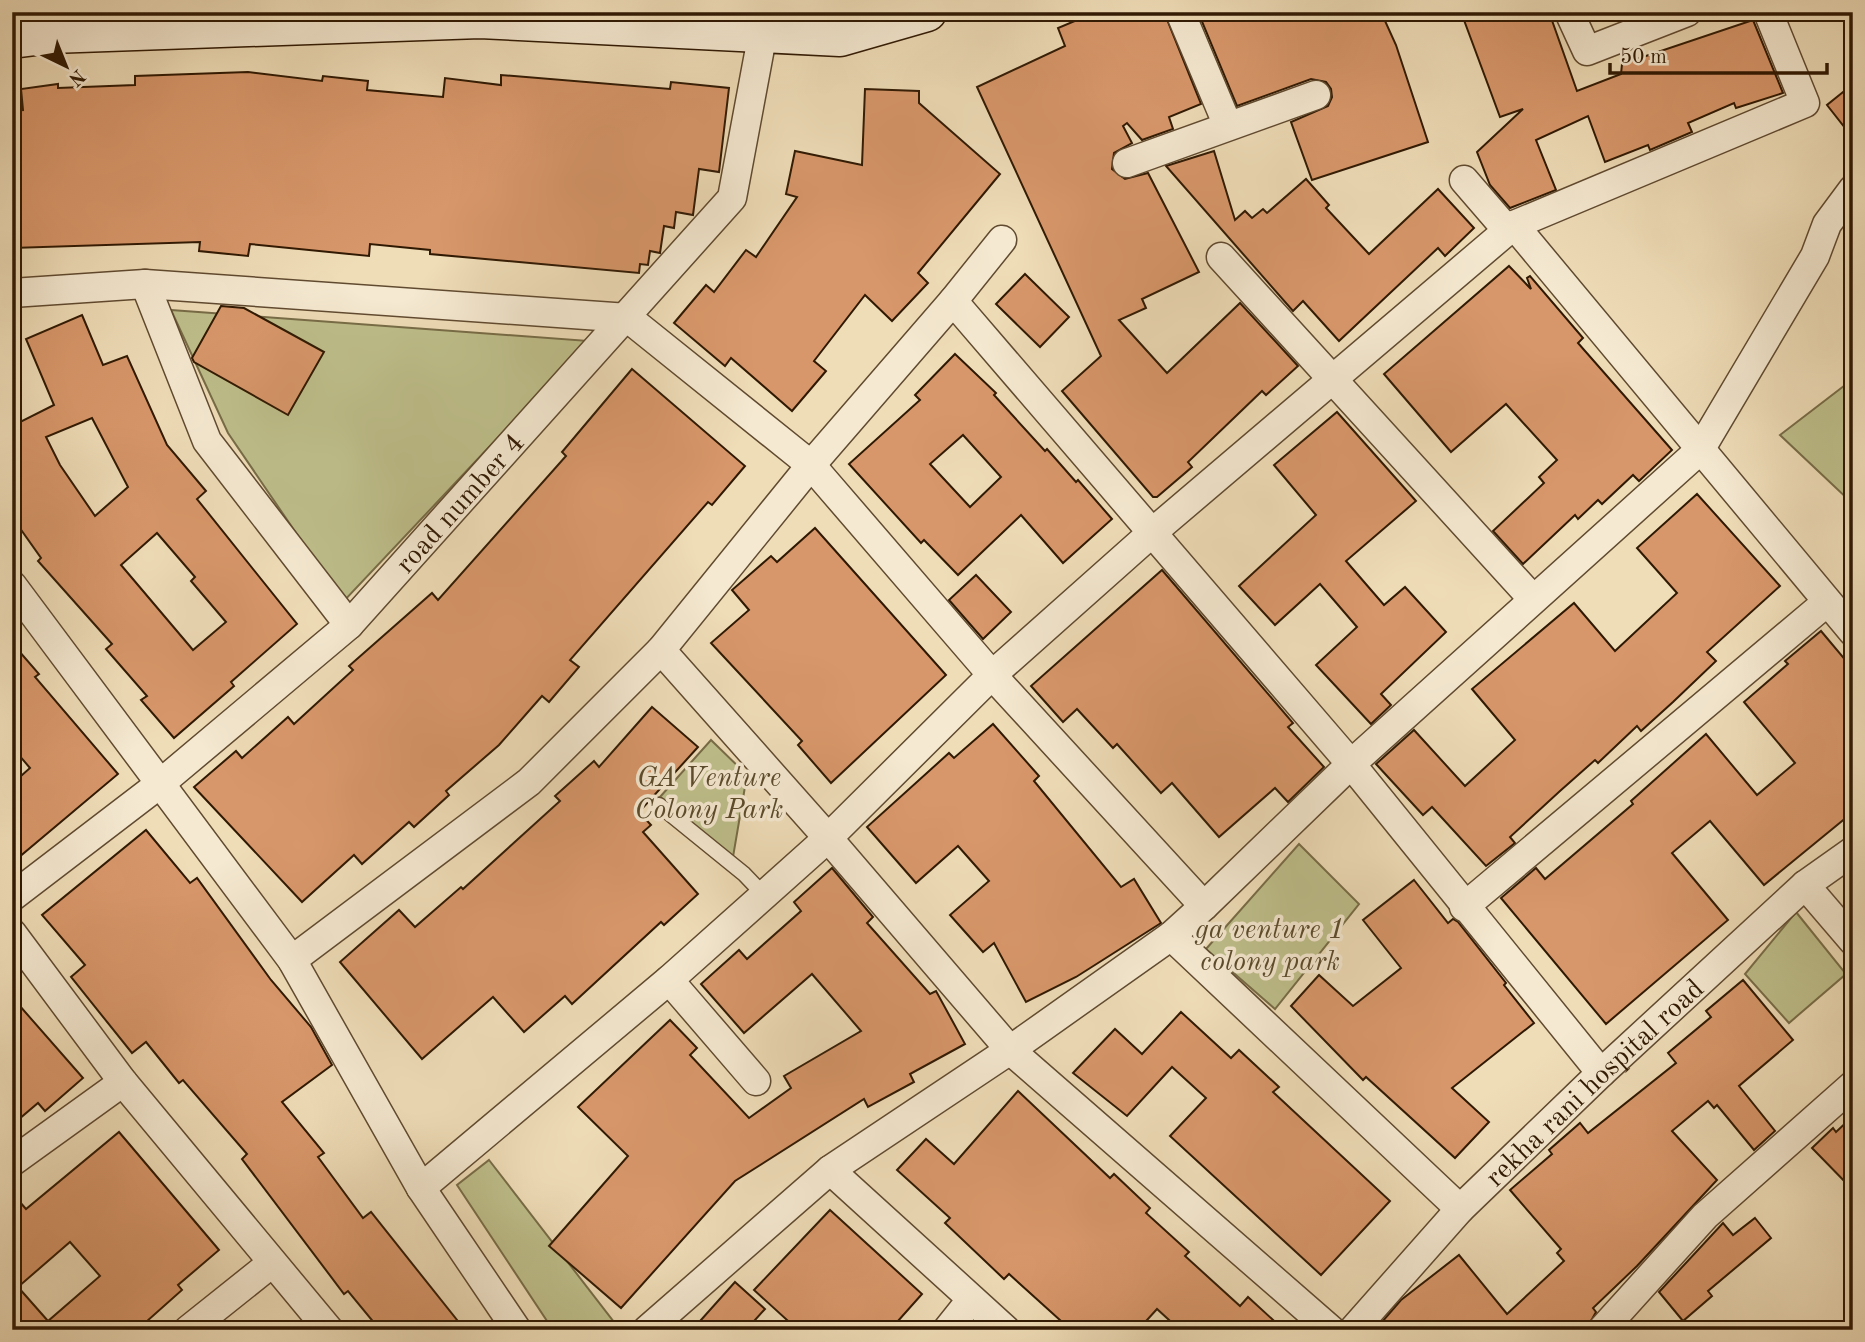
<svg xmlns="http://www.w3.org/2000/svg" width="1865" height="1342" font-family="'Old Standard TT',serif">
<rect width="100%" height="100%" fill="#efddb8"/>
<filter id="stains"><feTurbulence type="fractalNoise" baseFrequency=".00286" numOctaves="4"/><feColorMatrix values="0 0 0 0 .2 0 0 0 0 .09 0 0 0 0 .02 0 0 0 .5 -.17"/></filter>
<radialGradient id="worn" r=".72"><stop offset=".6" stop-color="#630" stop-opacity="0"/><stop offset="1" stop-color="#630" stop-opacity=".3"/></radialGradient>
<g fill="#bebf8b" stroke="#776c47" stroke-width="2">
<polygon points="171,310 589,341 343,602 228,433"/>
<polygon points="1853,379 1853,504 1780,435"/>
<polygon points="711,740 747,775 733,857 660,797"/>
<polygon points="1299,844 1359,904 1275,1009 1206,949"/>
<polygon points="1796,912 1846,974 1789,1023 1745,974"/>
<polygon points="489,1160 617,1326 613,1330 553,1330 457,1185"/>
</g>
<g fill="#d8976a" stroke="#301903" stroke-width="2" fill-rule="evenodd">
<polygon points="1096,12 1164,12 1201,104 1169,117 1173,129 1142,140 1127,123 1123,126 1132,143 1114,153 1112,169 1125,179 1148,173 1199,272 1142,299 1146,308 1119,320 1167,373 1240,303 1298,366 1266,395 1262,391 1188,462 1192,467 1157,497 1153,497 1062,391 1101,356 977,87 1065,46 1058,28"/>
<polygon points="1198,12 1381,12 1396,45 1428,142 1312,180 1291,122 1328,106 1332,97 1331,89 1326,82 1311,79 1237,106"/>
<polygon points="1461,12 1549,12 1577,91 1621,74 1622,64 1753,20 1783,93 1736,108 1734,103 1688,123 1692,132 1650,150 1648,145 1605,162 1588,116 1536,140 1556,190 1510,208 1490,185 1477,152 1523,109 1500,117"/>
<polygon points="248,72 322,81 323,76 368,81 367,90 443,97 445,78 501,85 501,75 670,89 671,82 729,88 719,172 699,169 693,215 676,212 674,228 664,226 660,253 650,251 648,265 640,264 639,273 430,254 430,250 370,244 369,256 250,244 248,256 199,251 200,242 12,248 12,111 23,110 21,89 58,84 58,88 135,85 135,76"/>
<polygon points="1853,84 1853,138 1827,105"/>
<polygon points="865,89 919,91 919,103 1000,174 918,273 928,283 892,321 865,295 814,361 826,371 792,411 731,358 725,366 674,323 706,285 714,292 746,250 756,257 797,197 786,194 795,151 862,165"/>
<polygon points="1214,151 1235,220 1245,211 1252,218 1263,209 1267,213 1306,179 1329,205 1326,208 1369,254 1438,189 1474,228 1445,256 1438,248 1339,341 1303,301 1293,311 1166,166"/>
<polygon points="1509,266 1531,289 1527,278 1530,276 1583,338 1578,343 1672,450 1639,481 1633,475 1602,504 1598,500 1578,519 1575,515 1523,564 1493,531 1544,483 1539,477 1557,460 1506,404 1451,452 1384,374"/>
<polygon points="1025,274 1069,317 1040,347 996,304"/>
<polygon points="221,306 244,308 324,352 288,415 194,362 192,358"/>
<path d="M82,315L103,365L127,356L167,445L206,491L197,499L297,624L231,682L234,686L174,738L141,700L147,696L106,649L112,644L38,561L41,558L12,517V426L54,405L26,339ZM92,418L128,487L95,516L60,465L46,437ZM157,533L195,577L191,581L226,622L193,650L121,565Z"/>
<path d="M955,354L996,393L994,395L1045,451L1047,449L1076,482L1078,480L1112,519L1063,563L1021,515L958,575L924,540L921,543L849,464L920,400L915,395ZM963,435L1001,477L970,507L930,464Z"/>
<polygon points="632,369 745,466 712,505 708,502 570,660 579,667 549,702 542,696 499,745 446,791 449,795 414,827 409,822 362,864 354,855 302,902 194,787 236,751 242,758 288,717 294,724 353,670 349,666 432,593 438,600 566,456 562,452"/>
<polygon points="1337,412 1416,501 1346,561 1384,605 1405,587 1446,632 1381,694 1391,705 1371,724 1316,665 1357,627 1320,584 1275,625 1239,586 1316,515 1274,465"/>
<polygon points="1697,494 1780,586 1707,652 1716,661 1673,702 1641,731 1637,726 1598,763 1595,760 1560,791 1510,837 1515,843 1486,866 1432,807 1423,815 1376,764 1414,730 1465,786 1515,740 1472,689 1574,603 1615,651 1677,593 1637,548"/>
<polygon points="815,528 946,675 831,783 798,745 802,741 711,643 749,610 732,590 771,556 777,562"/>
<polygon points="1162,570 1293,723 1288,727 1324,767 1288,802 1275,788 1219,837 1172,783 1161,793 1117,744 1113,748 1077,709 1063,722 1031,686"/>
<polygon points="976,575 1011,612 983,639 949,600"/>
<polygon points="1821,631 1853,669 1853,812 1764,885 1710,821 1672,853 1728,920 1606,1024 1501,898 1536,868 1545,879 1633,804 1631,801 1706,734 1757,795 1795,763 1744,702 1788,664 1785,661"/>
<polygon points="12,643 39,674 35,677 118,774 12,863 12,784 30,768 12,747"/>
<polygon points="652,707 698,747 639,812 651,825 643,832 698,894 664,925 661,922 572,1004 565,996 524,1032 493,997 422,1059 340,962 399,910 415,927 461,887 463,889 560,801 555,796 594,761 599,767"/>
<polygon points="993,724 1039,776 1034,781 1121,887 1134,879 1161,923 1076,977 1026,1002 994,943 983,952 950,915 989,881 958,846 916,883 867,827 949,753 954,758"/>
<polygon points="146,830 190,883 197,878 271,980 311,1027 332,1065 282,1102 324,1153 318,1157 363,1218 371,1212 465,1330 380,1330 348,1291 344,1294 242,1159 247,1154 183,1080 179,1083 146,1042 132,1053 71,977 85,965 42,915"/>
<polygon points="832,868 873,917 867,923 930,994 936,991 965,1044 910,1074 914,1082 868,1107 864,1099 735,1181 621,1308 549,1246 628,1156 578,1107 670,1020 697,1048 690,1055 749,1118 791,1088 784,1076 861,1031 812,974 744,1033 701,984 739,950 747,959 801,911 794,902"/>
<polygon points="1414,880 1448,923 1453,919 1458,922 1506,983 1504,985 1534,1023 1452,1088 1489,1122 1455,1158 1366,1077 1363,1080 1291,1006 1319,975 1353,1006 1401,968 1363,920"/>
<polygon points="1743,980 1793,1040 1739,1086 1775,1131 1754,1150 1717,1105 1714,1108 1708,1101 1672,1131 1717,1180 1637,1266 1593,1308 1596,1312 1586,1330 1375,1330 1401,1300 1459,1255 1507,1314 1564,1261 1557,1253 1561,1249 1510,1190 1552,1154 1549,1150 1580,1123 1588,1133 1676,1063 1668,1053 1711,1017 1706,1011"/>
<polygon points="12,997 83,1078 45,1111 38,1103 12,1125"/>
<polygon points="1181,1012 1231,1058 1239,1050 1279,1087 1273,1092 1390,1201 1321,1275 1170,1136 1206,1098 1172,1067 1127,1116 1073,1073 1115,1029 1142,1054"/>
<polygon points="1018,1091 1110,1178 1114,1174 1150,1208 1146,1213 1189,1252 1185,1256 1240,1306 1248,1297 1284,1330 1180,1330 1157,1309 1138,1330 1071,1330 1009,1274 1004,1279 945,1223 950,1218 897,1170 926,1139 954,1164"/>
<polygon points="1853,1116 1853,1190 1812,1148 1833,1128 1836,1132"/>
<path d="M119,1132L219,1250L178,1285L182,1290L137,1330H12V1193L26,1209ZM70,1242L100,1276L48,1321L18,1287Z"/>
<polygon points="830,1210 922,1294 890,1330 798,1330 754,1290"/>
<polygon points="1755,1218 1771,1238 1708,1291 1712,1296 1683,1321 1659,1292 1723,1223 1733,1235"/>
<polygon points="735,1282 765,1309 746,1330 692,1330"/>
</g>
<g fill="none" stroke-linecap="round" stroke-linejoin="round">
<g stroke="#604a30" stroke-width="17">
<polyline id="lane" points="659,805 744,874 764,895"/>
</g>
<g stroke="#604a30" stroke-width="31">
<g id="street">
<polyline points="1180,12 1228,126"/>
<polyline points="1569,12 1587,51 1687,12"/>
<polyline points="1127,163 1316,95"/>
<polyline points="1464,180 1508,231"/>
<polyline points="1514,225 1853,632"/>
<polyline points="1221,257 1532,598"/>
<polyline points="145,284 207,441 349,625"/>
<polyline points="12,293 145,284 628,318 811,465 992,675 1204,906"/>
<polyline points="953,301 1002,240"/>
<polyline points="12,585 292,960 421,1188 517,1330"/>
<polyline points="661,650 828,838 1010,1050 1331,1330"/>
<polyline points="1805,885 1853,941"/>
<path id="s1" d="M12,897L161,783L349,625L732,198L763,32L758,12"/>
<polyline points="1464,907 1827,602"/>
<polyline points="12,933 123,1082 329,1330"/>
<polyline points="1171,936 1460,1209"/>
<polyline points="292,960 529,782 661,650 811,465 953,301 1351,764 1601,1073"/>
<polyline points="669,980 756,1081"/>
<polyline points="12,1162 123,1082"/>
<polyline points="830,1170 1006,1330"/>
<polyline points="421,1188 669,980 828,838 992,675 1154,531 1514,225 1805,103 1768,12"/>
<polyline points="188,1330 272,1263"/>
<polyline points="647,1330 830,1170 1010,1050 1171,936 1204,906 1351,764 1700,450 1815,256 1827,224 1853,189"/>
<polyline points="947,1330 971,1300"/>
<path id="s2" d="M1353,1330L1460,1209L1601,1073L1805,885L1853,851"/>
<polyline points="1602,1330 1705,1216 1853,1085"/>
</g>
</g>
<g stroke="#301903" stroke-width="41">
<polyline id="secondary" points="12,39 51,34 480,19 840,37 927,12"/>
</g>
<use href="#lane" stroke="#f5e9d1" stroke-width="14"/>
<use href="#street" stroke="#f5e9d1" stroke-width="28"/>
<use href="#secondary" stroke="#f5e9d1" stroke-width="38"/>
</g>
<g text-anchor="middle" stroke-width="7" stroke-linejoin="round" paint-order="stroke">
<g font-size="28" fill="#301903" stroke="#f5e9d1">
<text dy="10" stroke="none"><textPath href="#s1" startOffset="598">road number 4</textPath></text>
<text dy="10" stroke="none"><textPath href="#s2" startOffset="346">rekha rani hospital road</textPath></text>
</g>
<g font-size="28" font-style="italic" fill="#5b4b2c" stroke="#f5e9d1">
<text x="709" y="786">GA Venture<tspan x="709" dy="32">Colony Park</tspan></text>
<text x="1270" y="938">ga venture 1<tspan x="1270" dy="32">colony park</tspan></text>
</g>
</g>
<rect width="1865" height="1342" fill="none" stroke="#efddb8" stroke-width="42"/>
<rect x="14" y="14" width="1837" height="1314" fill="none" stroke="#301903" stroke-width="3.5"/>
<rect x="21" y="21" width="1823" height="1300" fill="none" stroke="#301903" stroke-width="2"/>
<g transform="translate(66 66) rotate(137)" stroke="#f5e9d1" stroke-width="5" paint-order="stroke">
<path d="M0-5L12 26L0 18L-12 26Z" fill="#301903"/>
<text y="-10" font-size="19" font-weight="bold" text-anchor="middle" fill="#301903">N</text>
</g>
<path d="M1610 63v10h217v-10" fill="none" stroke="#301903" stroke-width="3.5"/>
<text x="1620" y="63" font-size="21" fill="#301903" stroke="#f5e9d1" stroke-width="5" paint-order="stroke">50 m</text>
<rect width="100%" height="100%" filter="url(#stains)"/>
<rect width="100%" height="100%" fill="url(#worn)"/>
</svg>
